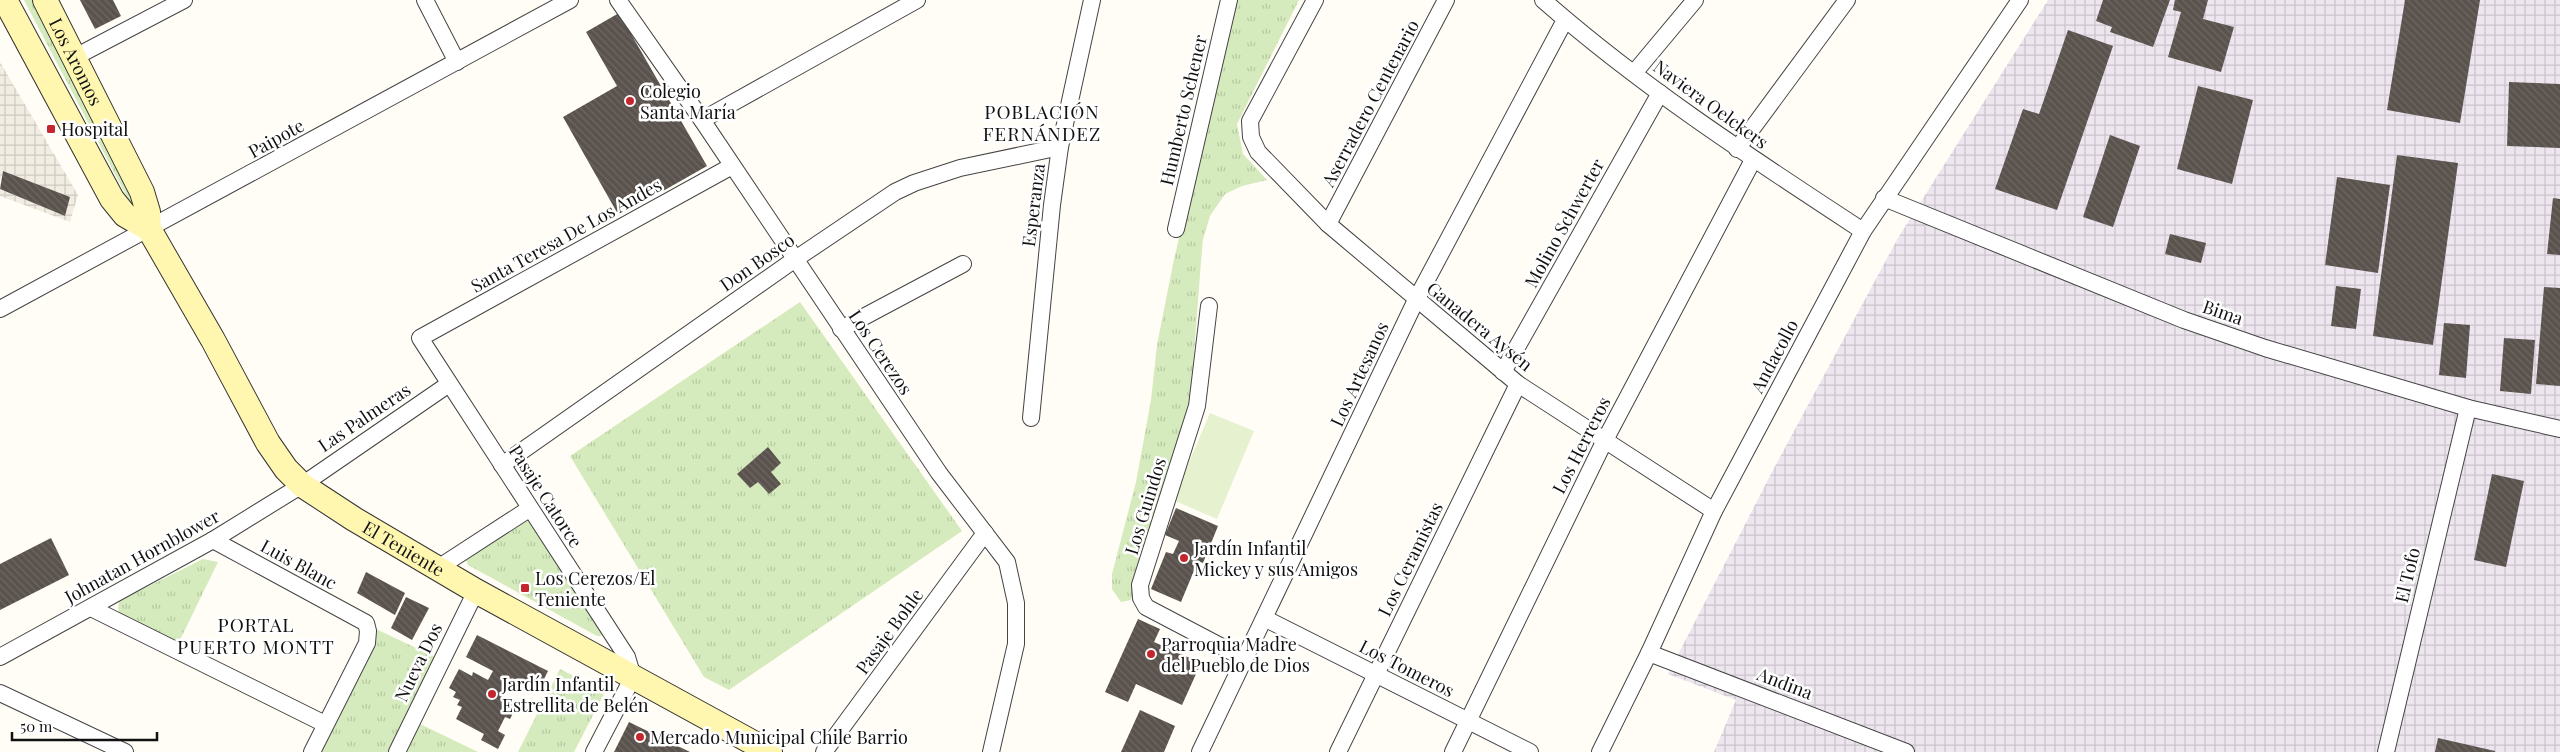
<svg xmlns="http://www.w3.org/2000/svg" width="2560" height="752" font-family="'Playfair Display',serif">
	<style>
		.industrial { fill: url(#industrial-grid) }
		.grass { fill: url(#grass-tufts) }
		.pitch { fill: #e6f2cf }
		.plaza { fill: url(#plaza-grid) }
		.building { fill: url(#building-back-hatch) }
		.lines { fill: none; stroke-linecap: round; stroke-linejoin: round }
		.minor-casing { stroke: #444; stroke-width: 18 }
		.secondary-casing { stroke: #333; stroke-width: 26 }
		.minor { stroke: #fff; stroke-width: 16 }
		.secondary { stroke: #fff6b0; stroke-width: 24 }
		.poi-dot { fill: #c4262e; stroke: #fff; stroke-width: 2 }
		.labels { text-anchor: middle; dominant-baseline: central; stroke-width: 5; stroke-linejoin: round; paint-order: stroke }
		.street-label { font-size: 18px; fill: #111; stroke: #fff }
		.poi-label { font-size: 18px; fill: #111; stroke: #fff; text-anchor: start }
		.neighbourhood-label { font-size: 19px; letter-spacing: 1px; fill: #111; stroke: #fff }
	</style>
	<defs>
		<pattern id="industrial-grid" width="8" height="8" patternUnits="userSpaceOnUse" patternTransform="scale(1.25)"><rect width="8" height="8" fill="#eee6ef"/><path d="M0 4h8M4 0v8" fill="none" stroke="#cbc4cc"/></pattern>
		<pattern id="grass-tufts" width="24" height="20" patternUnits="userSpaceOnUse" patternTransform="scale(1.25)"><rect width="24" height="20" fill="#d5ebbd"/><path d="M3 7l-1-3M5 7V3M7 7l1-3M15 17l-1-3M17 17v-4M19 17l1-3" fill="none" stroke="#b6c8a1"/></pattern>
		<pattern id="plaza-grid" width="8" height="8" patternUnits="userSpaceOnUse" patternTransform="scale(1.25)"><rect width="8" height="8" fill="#f1ede2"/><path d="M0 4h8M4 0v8" fill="none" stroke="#cecac1"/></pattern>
		<pattern id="building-back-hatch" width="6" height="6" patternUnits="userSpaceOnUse" patternTransform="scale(1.25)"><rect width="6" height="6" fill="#5a524d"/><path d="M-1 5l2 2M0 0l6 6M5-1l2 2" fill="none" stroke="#6d6662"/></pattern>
	</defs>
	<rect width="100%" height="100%" fill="#fffdf5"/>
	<polygon class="industrial" points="2048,0 2560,0 2560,752 1714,752 1736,700 1668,674 1773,470 1898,238"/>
	<g class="grass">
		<polygon points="24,0 33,0 144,212 137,216"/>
		<polygon points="1234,0 1299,0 1237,124 1243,154 1267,180 1242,186 1225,194 1210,216 1203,239 1201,262 1190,405 1131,600 1121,602 1112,589 1112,574 1136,482 1151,400 1157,345 1173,264"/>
		<polygon points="800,302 962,531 729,690 704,677 570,456"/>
		<polygon points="527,519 534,521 603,632 601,636 597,636 468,565 466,560 468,556"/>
		<polygon points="203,559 218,562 178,644 120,615 118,608 119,601"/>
		<polygon points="376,629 435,657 388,752 317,752"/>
		<polygon points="560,669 605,692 574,752 518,752"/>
		<polygon points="420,724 478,752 407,752"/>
	</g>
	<polygon class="pitch" points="1210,413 1254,431 1217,519 1173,500"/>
	<polygon class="plaza" points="0,62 78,195 70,222 0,196 0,189 65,216 70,197 3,171 0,181"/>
	<g class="building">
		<polygon points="80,0 113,0 121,16 95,29"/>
		<polygon points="2103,0 2170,0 2153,47 2110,32 2112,27 2096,21"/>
		<polygon points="2175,0 2208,0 2203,19 2234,27 2221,72 2168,57 2181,12 2173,10"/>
		<polygon points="2405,0 2480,0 2460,123 2387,110"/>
		<polygon points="619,13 707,166 619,216 563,117 617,86 586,32"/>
		<polygon points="2068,30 2113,46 2057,210 1995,189 2023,109 2039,114"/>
		<polygon points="2509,82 2560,84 2560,148 2507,146"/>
		<polygon points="2198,86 2253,100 2232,184 2177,169"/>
		<polygon points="2110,135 2140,146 2113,227 2083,217"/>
		<polygon points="2397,155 2458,163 2433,345 2373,336"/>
		<polygon points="3,171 70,197 65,216 0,189"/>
		<polygon points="2337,177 2390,185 2378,273 2325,265"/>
		<polygon points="2553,198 2560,199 2560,255 2547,254"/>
		<polygon points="2170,234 2206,243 2201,263 2165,254"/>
		<polygon points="2336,286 2361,289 2356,329 2331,326"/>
		<polygon points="2544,287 2560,288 2560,386 2536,384"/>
		<polygon points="2444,323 2470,325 2466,378 2439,375"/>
		<polygon points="2504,338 2535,340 2531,394 2500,391"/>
		<polygon points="768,447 781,463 771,472 781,484 769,494 758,482 750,488 737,474"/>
		<polygon points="2492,474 2524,481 2506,567 2474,560"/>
		<polygon points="1176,508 1218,526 1203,563 1198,561 1181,602 1151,589 1166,552 1173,554 1179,541 1165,535"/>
		<polygon points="51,538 69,575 0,610 0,564"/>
		<polygon points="366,572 405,593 395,615 357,593"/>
		<polygon points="406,597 429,608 412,640 391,628"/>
		<polygon points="1138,619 1160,629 1154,642 1201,663 1182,705 1136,684 1128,702 1105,692"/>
		<polygon points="477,635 548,671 537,693 510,679 501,696 517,705 510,719 505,717 498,731 505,735 498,749 481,740 484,734 456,719 462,707 457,705 460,700 453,697 456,692 449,688 459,669 472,676 473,672 488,680 493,671 466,657"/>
		<polygon points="1140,710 1175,726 1164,752 1121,752"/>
		<polygon points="629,722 690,752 614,752"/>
		<polygon points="2438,738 2495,751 2495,752 2435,752"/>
	</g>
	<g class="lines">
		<defs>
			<g id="minor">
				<polyline points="425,0 457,62"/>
				<polyline points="618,0 702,120 939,473 1007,562 1016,603 1016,644 991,752"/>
				<polyline points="1315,0 1250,121 1251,137 1258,152 1328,224 1518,384 1714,511"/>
				<path d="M1543,0C1642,87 1753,159 1863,231"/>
				<polyline points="75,57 184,0"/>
				<polyline points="1634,73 1695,0"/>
				<polyline points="702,120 917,0"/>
				<polyline points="1737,149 1847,0"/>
				<polyline points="1884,198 2184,320 2265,348 2468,408 2560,429"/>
				<polyline points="1328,224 1446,0"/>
				<polyline points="1176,229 1229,0"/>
				<polyline points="1209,306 1197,406 1140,585 1141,598 1146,607 1245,659"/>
				<polyline points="0,309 570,0"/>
				<polyline points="841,329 963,264"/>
				<polyline points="1503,372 1660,93"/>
				<polyline points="1031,418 1052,205 1060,147 1092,0"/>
				<polyline points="502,465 794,260 895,192 914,183 960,168 1060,147"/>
				<polyline points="213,540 366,623 368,631 367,643 312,752"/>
				<polyline points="438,568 529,509"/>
				<polyline points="91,608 325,724"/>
				<polyline points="1266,619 1530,752"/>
				<polyline points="1649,653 1906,752"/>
				<polyline points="0,657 213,540 302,485 449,384"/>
				<polyline points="0,693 125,752"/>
				<polyline points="397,752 476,591"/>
				<polyline points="594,752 633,677 627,657 420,338 732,166"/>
				<polyline points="824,752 985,533"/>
				<polyline points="1200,752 1416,300 1565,20"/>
				<polyline points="1338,752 1518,384"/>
				<polyline points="1453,752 1604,442 1753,160"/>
				<polyline points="1600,752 1649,653 1714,511 1863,231 2020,0"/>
				<polyline points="2386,752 2468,408"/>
			</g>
			<g id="secondary">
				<polyline points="5,0 112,199 125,215 149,229"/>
				<path id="s1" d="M45,0L142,192L148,212L149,229L213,340L268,443L286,469L302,485L354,519L476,591L770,752"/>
			</g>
		</defs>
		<use href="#minor" class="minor-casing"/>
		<use href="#secondary" class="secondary-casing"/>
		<use href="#minor" class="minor"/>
		<use href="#secondary" class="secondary"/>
	</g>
	<g class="poi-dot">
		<circle cx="630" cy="101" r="5"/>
		<rect x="46" y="124" width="10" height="10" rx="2.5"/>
		<circle cx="1184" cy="558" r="5"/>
		<rect x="520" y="583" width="10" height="10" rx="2.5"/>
		<circle cx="1151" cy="654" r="5"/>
		<circle cx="492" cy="694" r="5"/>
		<circle cx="640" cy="737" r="5"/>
	</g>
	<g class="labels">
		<g class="street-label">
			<text stroke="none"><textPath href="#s1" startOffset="69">Los Aromos</textPath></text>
			<text transform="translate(1370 103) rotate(-62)">Aserradero Centenario</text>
			<text transform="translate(1711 104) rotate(36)">Naviera Oelckers</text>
			<text transform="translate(1183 110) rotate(-77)">Humberto Schener</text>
			<text transform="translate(276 138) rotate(-29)">Paipote</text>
			<text transform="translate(1033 205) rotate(-83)">Esperanza</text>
			<text transform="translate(1564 223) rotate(-61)">Molino Schwerter</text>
			<text transform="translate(566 235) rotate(-29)">Santa Teresa De Los Andes</text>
			<text transform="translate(757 262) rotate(-35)">Don Bosco</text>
			<text transform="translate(2223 312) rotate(19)">Bima</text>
			<text transform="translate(1480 326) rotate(39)">Ganadera Aysén</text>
			<text transform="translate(881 352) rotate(56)">Los Cerezos</text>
			<text transform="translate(1774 356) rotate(-62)">Andacollo</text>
			<text transform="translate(1359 374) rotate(-65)">Los Artesanos</text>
			<text transform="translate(364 417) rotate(-34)">Las Palmeras</text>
			<text transform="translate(1581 445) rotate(-63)">Los Herreros</text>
			<text transform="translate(546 496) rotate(57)">Pasaje Catorce</text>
			<text transform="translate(1145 506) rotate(-73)">Los Guindos</text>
			<text stroke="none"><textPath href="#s1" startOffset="672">El Teniente</textPath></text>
			<text transform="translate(142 556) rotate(-29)">Johnatan Hornblower</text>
			<text transform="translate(1410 559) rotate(-64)">Los Ceramistas</text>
			<text transform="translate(299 564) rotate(29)">Luis Blanc</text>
			<text transform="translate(2407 575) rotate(-77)">El Tofo</text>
			<text transform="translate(889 631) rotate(-54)">Pasaje Bohle</text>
			<text transform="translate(418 662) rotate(-64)">Nueva Dos</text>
			<text transform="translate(1407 668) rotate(27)">Los Tomeros</text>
			<text transform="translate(1785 683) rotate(21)">Andina</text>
		</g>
		<g class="poi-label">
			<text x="640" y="91">Colegio<tspan x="640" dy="21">Santa María</tspan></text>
			<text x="61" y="129">Hospital</text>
			<text x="1194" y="548">Jardín Infantil<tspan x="1194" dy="21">Mickey y sus Amigos</tspan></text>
			<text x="535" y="578">Los Cerezos/El<tspan x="535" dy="21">Teniente</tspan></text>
			<text x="1161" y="644">Parroquia Madre<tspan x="1161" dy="21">del Pueblo de Dios</tspan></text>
			<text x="502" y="684">Jardín Infantil<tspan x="502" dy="21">Estrellita de Belén</tspan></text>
			<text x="650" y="737">Mercado Municipal Chile Barrio</text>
		</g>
		<g class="neighbourhood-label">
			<text x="1042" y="111">POBLACIÓN<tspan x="1042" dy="22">FERNÁNDEZ</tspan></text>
			<text x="256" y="624">PORTAL<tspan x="256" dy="22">PUERTO MONTT</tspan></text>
		</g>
	</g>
	<path d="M12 732v8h145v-8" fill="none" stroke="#111111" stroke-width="2.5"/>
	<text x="20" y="732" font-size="15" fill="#111111" stroke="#ffffff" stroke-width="4" paint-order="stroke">50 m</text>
</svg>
